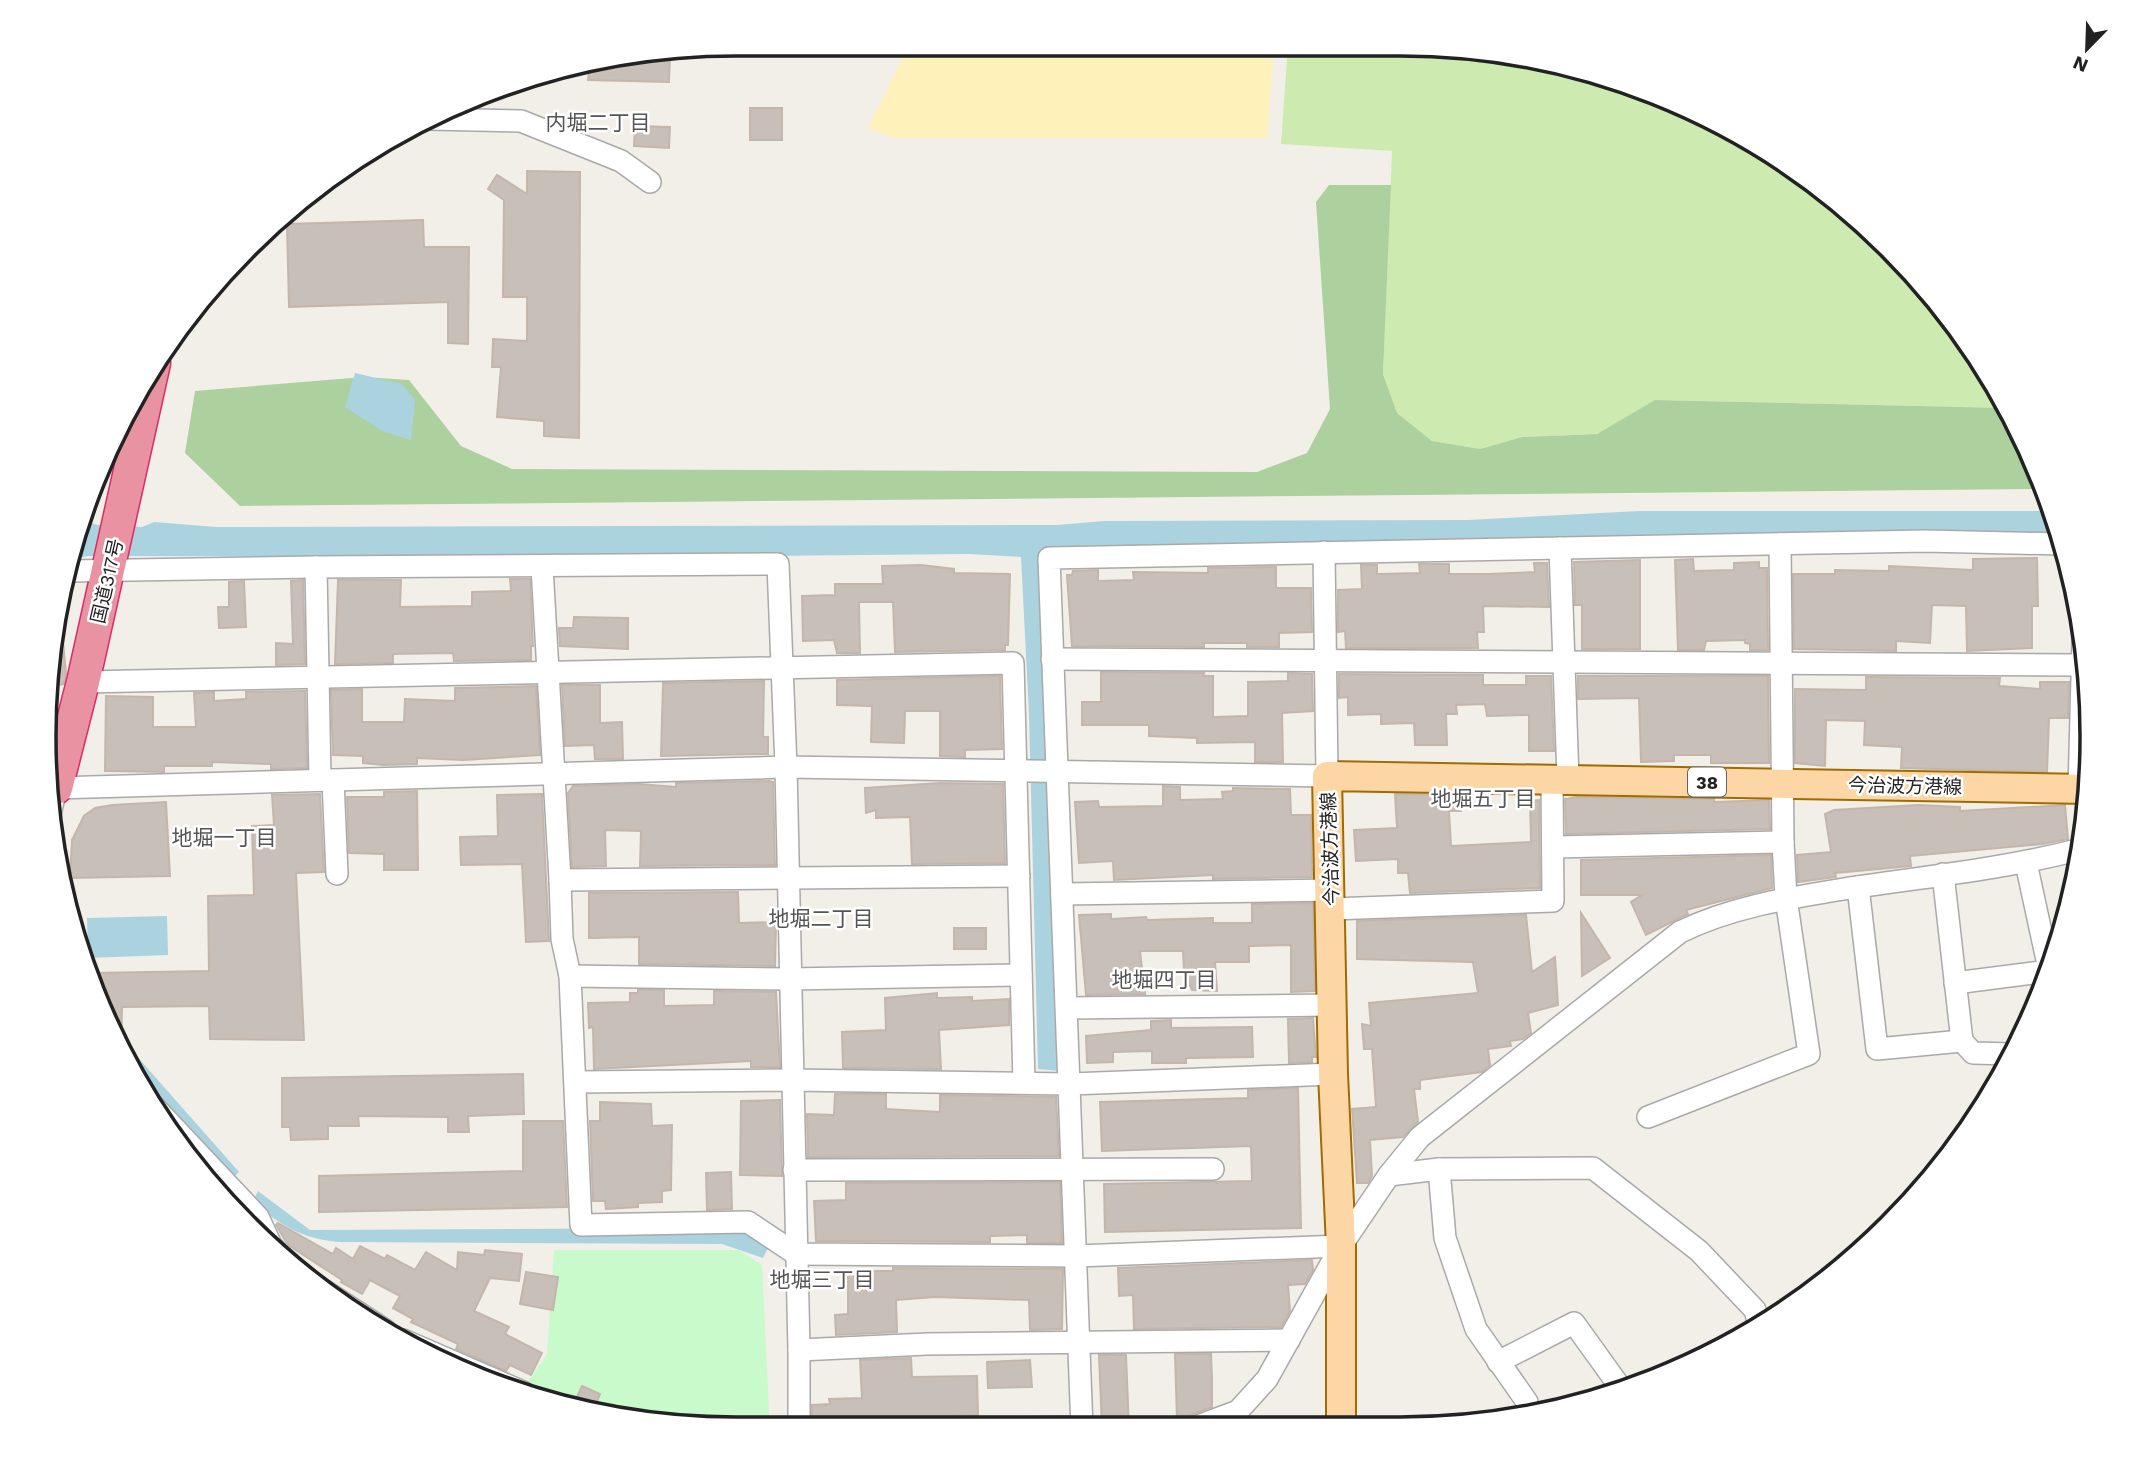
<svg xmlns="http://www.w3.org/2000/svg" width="2136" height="1473" font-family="'Work Sans','Noto Sans JP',sans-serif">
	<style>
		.grass { fill: #cdebb0 }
		.forest { fill: #add19e }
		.sand { fill: #fff1ba }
		.park { fill: #c8facc }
		.water { fill: #aad3df }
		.building { fill: #c7bfb8; stroke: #c4b6ab; stroke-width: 2 }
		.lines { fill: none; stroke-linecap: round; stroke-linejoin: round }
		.minor-casing { stroke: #a9a9a9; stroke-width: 24 }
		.major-casing { stroke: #a06b00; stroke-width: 32 }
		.highway-casing { stroke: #dc2a67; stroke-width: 35 }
		.minor { stroke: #fff; stroke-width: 21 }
		.major { stroke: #fcd6a4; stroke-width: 28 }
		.highway { stroke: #e892a2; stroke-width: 32 }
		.labels { text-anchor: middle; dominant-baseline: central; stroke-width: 5; stroke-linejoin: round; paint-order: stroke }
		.shield { fill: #fff; stroke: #646464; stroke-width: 2 }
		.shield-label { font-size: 18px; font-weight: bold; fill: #222 }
		.street-label { font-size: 19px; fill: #222; stroke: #fff }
		.neighbourhood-label { font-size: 21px; fill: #555; stroke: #fff }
		.rim { fill: none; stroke: #222; stroke-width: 3.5 }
	</style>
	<rect width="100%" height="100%" fill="#f2efe9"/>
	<polygon class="grass" points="1288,44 1400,44 1534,57 1623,81 1746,136 1890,247 1976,352 2005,408 1656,400 1597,434 1522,437 1480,449 1432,441 1397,413 1383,374 1392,151 1281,144"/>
	<polygon class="forest" points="1329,185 1391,185 1383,374 1397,413 1432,441 1480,449 1522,437 1597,434 1655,400 2005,408 2040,472 2045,489 240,506 185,453 195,391 364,377 409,380 461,446 512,469 1257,472 1307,453 1330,409 1316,202"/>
	<polygon class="sand" points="828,44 1274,44 1267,138 895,138 868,128 903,57"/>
	<path class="park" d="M554,1250H738L762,1265L770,1429C690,1429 597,1424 525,1386L547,1354Z"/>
	<g class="water">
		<polygon points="355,373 402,384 415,400 411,440 382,431 345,407"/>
		<polygon points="1639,511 2052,511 2058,533 1043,556 1059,1071 1038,1069 1029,714 1021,557 968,554 671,557 88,556 73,559 84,520 97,525 142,527 154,522 216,527 1057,525 1104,521 1468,520"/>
		<polygon points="167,916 168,955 88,958 87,918"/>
		<polygon points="134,1053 239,1172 232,1179 130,1064"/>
		<path d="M258,1191L310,1230L712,1228L748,1229L769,1246L763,1258L722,1244L338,1242C297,1237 285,1226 252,1203Z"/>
	</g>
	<g class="building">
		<polygon points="650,55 670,57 669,82 588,80 590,63"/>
		<rect x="750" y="108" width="32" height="32"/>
		<polygon points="635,126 670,127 669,148 634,146"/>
		<polygon points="527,171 580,172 579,438 544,436 544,421 497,417 501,367 492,367 493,339 527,341 527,297 503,297 504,200 488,189 497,175 527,194"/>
		<polygon points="423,220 424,247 469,247 468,344 448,343 448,302 289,307 287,224"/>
		<polygon points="2037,558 2038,606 2032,606 2032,648 1967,651 1966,606 1932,605 1930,643 1896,641 1896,651 1794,649 1793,574 1835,574 1835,570 1889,571 1889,566 1973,570 1973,559"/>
		<polygon points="1693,559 1694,571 1734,570 1734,563 1759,562 1759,568 1767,568 1768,650 1750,650 1750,644 1745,643 1745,640 1706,641 1704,650 1678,650 1675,560"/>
		<polygon points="1640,560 1640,649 1582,649 1582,605 1575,605 1574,562"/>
		<polygon points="1534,563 1547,563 1549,607 1483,606 1484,632 1477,632 1478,648 1346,648 1345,631 1338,632 1338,590 1362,589 1361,565 1377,565 1377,574 1420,573 1419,564 1449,564 1449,574 1488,574 1535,572"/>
		<polygon points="921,565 954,569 954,573 1010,574 1008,645 1005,645 1005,650 895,652 893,602 859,602 860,653 837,653 834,640 803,641 802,596 835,595 835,584 883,584 882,566"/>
		<polygon points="1276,567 1276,588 1311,588 1312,632 1279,633 1279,647 1247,647 1247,643 1204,643 1204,647 1072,646 1067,575 1072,575 1073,571 1098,570 1098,581 1134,580 1133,572 1208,573 1208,568"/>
		<polygon points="510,579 530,579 533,646 531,646 531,660 454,661 453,653 393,654 393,663 335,664 338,580 401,580 400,607 472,606 472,592 511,591"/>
		<polygon points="303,580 305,664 276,665 276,643 293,644 291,581"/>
		<polygon points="244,581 246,627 219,628 218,607 229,607 229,582"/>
		<polygon points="574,617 628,618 628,649 560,646 559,628 573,628"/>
		<polygon points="57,620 61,620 66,674 64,684 48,687 50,646"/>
		<polygon points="1101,672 1204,673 1203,676 1213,676 1213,717 1248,716 1248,682 1288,681 1288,673 1312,674 1313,711 1282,713 1283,762 1255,762 1255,742 1197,743 1197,738 1149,736 1149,725 1082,725 1082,702 1101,702"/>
		<polygon points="1339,674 1483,675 1483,685 1526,685 1526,676 1551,676 1554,751 1529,751 1529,715 1487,716 1485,704 1456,705 1457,714 1446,714 1447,745 1415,745 1414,723 1381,724 1381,714 1348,715 1348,697 1339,698"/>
		<polygon points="1000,676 1002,749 965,750 965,757 940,756 940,711 905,711 904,743 871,742 872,706 837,705 837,680"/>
		<polygon points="1578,676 1768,676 1769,763 1711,763 1711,755 1674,755 1674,761 1641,762 1639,698 1578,699"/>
		<polygon points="1866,677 2000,678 1999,686 2040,689 2040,682 2069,682 2068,718 2049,718 2047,772 1901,768 1902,747 1864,745 1865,721 1826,720 1825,766 1795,763 1795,689 1866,690"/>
		<polygon points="764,681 763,737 768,737 768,754 661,756 663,683"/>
		<polygon points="562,685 600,685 600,723 622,722 623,759 595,759 594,745 565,746"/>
		<polygon points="536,686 540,755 464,760 417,758 417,764 384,765 363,763 363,756 333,755 331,690 362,689 362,722 404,722 405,699 455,701 455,688"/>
		<polygon points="305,691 307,768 271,769 271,764 212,762 212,766 164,766 164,772 105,771 106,696 153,697 153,727 196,727 194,693 214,692 214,701 246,699 246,692"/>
		<polygon points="769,781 773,782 775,865 640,866 641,831 605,830 606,866 572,867 568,793 573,786 639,784 676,787 676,783"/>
		<polygon points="940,783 1003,784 1005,863 912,864 910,817 876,818 876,810 866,813 865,788"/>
		<polygon points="1163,786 1180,787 1180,800 1223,799 1222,792 1233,791 1233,788 1290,789 1291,815 1311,815 1312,877 1213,879 1213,875 1114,880 1113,861 1079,863 1075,802 1098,801 1099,807 1163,806"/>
		<polygon points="417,791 418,870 384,870 384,854 349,853 347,797 384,797 384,792"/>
		<polygon points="320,794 324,872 296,873 304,1040 210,1039 209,1006 122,1007 121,1053 92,973 209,971 208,896 254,895 252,826 274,825 272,795"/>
		<polygon points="542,794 549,941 526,942 522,864 461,865 460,837 498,836 497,795"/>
		<polygon points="1395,794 1460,795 1461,811 1449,811 1451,846 1531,842 1530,801 1539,800 1540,888 1410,893 1408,873 1398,873 1398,859 1356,861 1354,830 1397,828"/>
		<polygon points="1577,797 1714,799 1714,802 1769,800 1770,829 1566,834 1565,799"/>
		<polygon points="166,802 170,876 70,878 72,840 84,816 95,808 112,805"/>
		<polygon points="1918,805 1960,807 1960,811 2065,805 2068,839 2043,844 1910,856 1911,866 1835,873 1836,877 1798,882 1797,855 1831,852 1825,814 1834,810"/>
		<polygon points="1771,855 1772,888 1686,910 1688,914 1646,935 1631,902 1642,895 1581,895 1581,860"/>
		<polygon points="738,892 739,923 776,922 775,966 639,964 639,937 589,938 589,893"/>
		<polygon points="1313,903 1315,991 1291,992 1291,945 1249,946 1249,962 1215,962 1217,991 1192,990 1184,971 1183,951 1140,951 1145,994 1086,995 1079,915 1111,914 1111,919 1146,917 1147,920 1213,918 1213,923 1252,923 1252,904"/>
		<polygon points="1581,913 1610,958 1582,976"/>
		<polygon points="1526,915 1532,972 1555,957 1558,1005 1528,1013 1531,1033 1523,1039 1510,1041 1511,1046 1488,1049 1490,1065 1482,1072 1420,1080 1420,1089 1414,1089 1418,1122 1403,1137 1370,1140 1372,1176 1368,1183 1357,1183 1352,1109 1376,1107 1372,1049 1364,1049 1362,1024 1371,1026 1369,1003 1478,993 1473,962 1357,959 1357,921"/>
		<rect x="954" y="928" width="32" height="21"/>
		<polygon points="638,990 664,990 664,1006 714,1005 714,991 776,992 780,1067 751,1067 751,1061 594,1069 593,1027 589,1028 588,1003 630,1002 630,993 638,993"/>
		<polygon points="937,993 937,998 972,997 972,1001 1009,999 1009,1025 939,1030 941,1069 843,1068 842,1032 886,1030 885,998"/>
		<polygon points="1313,1018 1316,1057 1312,1057 1312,1062 1289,1063 1288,1019"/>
		<polygon points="1171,1020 1171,1028 1252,1027 1253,1057 1186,1058 1186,1063 1152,1063 1152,1051 1113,1052 1113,1062 1087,1063 1086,1036 1151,1030 1151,1021"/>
		<polygon points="523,1074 524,1114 468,1116 469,1132 448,1132 448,1117 358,1116 359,1126 328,1126 328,1139 291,1140 290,1127 282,1127 282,1078"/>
		<polygon points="1298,1088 1301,1228 1105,1232 1104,1184 1252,1181 1251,1146 1102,1151 1100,1102 1248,1098 1248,1090"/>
		<polygon points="835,1094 886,1094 886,1109 940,1112 940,1095 1056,1097 1059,1156 808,1157 807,1114 834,1115"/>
		<polygon points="780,1100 782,1176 740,1175 741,1101"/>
		<polygon points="600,1102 651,1104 652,1126 672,1125 671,1190 662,1191 662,1202 638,1203 638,1207 606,1209 605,1201 593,1201 590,1121 600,1121"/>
		<polygon points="523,1121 563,1121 567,1207 319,1212 319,1176 523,1171"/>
		<polygon points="731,1172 732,1209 707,1210 706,1173"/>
		<polygon points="1060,1182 1062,1243 1027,1243 1027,1235 990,1236 990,1242 816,1241 814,1201 846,1200 846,1183"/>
		<polygon points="278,1223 333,1254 336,1248 353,1259 360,1246 385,1259 387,1255 415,1270 426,1252 457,1270 458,1252 484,1255 485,1250 522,1254 519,1281 490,1278 474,1311 509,1327 505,1334 542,1353 531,1375 510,1365 506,1371 456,1349 458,1344 411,1322 413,1319 393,1308 400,1296 370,1280 362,1294 341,1282 342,1280 288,1245 276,1225"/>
		<polygon points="1312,1260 1313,1270 1305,1284 1288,1285 1290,1311 1281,1327 1134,1329 1133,1295 1119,1296 1118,1268"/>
		<polygon points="893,1268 1063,1269 1062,1329 1030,1330 1029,1300 935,1297 896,1300 897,1332 836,1335 835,1315 848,1314 848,1271 893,1271"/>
		<polygon points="526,1272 558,1277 553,1310 520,1304"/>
		<polygon points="1175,1354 1211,1354 1212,1379 1212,1407 1177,1420"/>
		<polygon points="1099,1355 1126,1355 1129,1429 1102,1429"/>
		<polygon points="911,1358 912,1377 977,1376 978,1415 952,1416 940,1424 812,1428 812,1405 830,1404 829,1399 862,1398 860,1360"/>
		<polygon points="1030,1360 1032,1387 988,1388 987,1362"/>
		<polygon points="582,1386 600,1394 592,1413 573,1406"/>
	</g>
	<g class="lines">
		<defs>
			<g id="minor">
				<polyline points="429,119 521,121 621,161 650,182"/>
				<polyline points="1560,548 1568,779"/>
				<polyline points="542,567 560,880 1019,876"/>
				<polyline points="70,571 316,567"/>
				<polyline points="1052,659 2085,665"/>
				<polyline points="83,682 1013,663 1024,1082"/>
				<polyline points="320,780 316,567 778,564 786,767 799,1350 927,1344 1289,1340"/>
				<polyline points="333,780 337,874"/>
				<polyline points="2079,789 2083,642"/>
				<polyline points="50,815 56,788 786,767 1327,776 1324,552"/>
				<polyline points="1555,847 1783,842"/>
				<polyline points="2026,863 2049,969"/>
				<polyline points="1943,874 1962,1041"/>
				<polyline points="560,880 562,939 570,976"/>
				<polyline points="1858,887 1877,1049 1962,1041 1973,1053 2012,1054"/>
				<polyline points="1062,894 1332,890"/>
				<polyline points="1332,909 1553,901 1552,780"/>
				<polyline points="1021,975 789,979 570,976 581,1225 748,1222 796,1254 1077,1256 1341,1246"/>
				<polyline points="1955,983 2049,971"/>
				<polyline points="1067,1008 1333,1005"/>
				<polyline points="577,1082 791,1080 1071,1084 1333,1074"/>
				<polyline points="147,1099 258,1217 271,1245 277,1252"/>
				<polyline points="1648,1117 1809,1054 1786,898 1783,842 1780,544"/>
				<polyline points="1439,1169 1445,1238 1476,1329 1527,1402"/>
				<polyline points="794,1170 1213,1169"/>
				<polyline points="1389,1175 1439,1169 1593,1168 1699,1251 1755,1310 1759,1325"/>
				<polyline points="325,1291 385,1330"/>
				<polyline points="403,1340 523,1392"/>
				<polyline points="799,1350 799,1429"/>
				<polyline points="1498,1362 1574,1323 1620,1387"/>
				<polyline points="953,1429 1082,1427"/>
				<polyline points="1082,1429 1049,558 1925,541 2061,544"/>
				<path d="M1190,1429L1238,1411L1267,1379L1341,1246L1389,1175L1420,1137L1680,932C1731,907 1788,898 1844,889C1924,877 2004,869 2081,849"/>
			</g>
			<polyline id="major" points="1341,1429 1341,1246 1333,1074 1327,776 2087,789"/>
			<polyline id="highway" points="46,787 56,788 83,682 154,363"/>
		</defs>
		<use href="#minor" class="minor-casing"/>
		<use href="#major" class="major-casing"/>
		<use href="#highway" class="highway-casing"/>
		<use href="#minor" class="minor"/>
		<use href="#major" class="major"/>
		<use href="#highway" class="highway"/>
	</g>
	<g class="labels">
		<rect class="shield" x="1688" y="767.5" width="38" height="29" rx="5"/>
		<g class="shield-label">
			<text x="1707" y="782">38</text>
		</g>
		<g class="street-label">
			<text transform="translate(107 581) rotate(-77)">国道317号</text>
			<text transform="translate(1905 786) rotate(1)">今治波方港線</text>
			<text transform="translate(1330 849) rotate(-92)">今治波方港線</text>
		</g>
		<g class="neighbourhood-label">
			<text x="598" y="122">内堀二丁目</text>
			<text x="1483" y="798">地堀五丁目</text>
			<text x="224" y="837">地堀一丁目</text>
			<text x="821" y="918">地堀二丁目</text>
			<text x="1164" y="979">地堀四丁目</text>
			<text x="822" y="1279">地堀三丁目</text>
		</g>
	</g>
	<path d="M0 0H2136V1473H0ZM736 56H1400A680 680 0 0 1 2080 736V737A680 680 0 0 1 1400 1417H736A680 680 0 0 1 56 737V736A680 680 0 0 1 736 56Z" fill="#fff" fill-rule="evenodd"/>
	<path class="rim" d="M736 56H1400A680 680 0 0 1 2080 736V737A680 680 0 0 1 1400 1417H736A680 680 0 0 1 56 737V736A680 680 0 0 1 736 56Z"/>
	<g transform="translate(2087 49) rotate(203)" stroke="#ffffff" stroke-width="5" paint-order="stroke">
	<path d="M0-5L12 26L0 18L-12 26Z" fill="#222222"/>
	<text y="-10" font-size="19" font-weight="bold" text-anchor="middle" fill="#222222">N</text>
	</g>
</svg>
